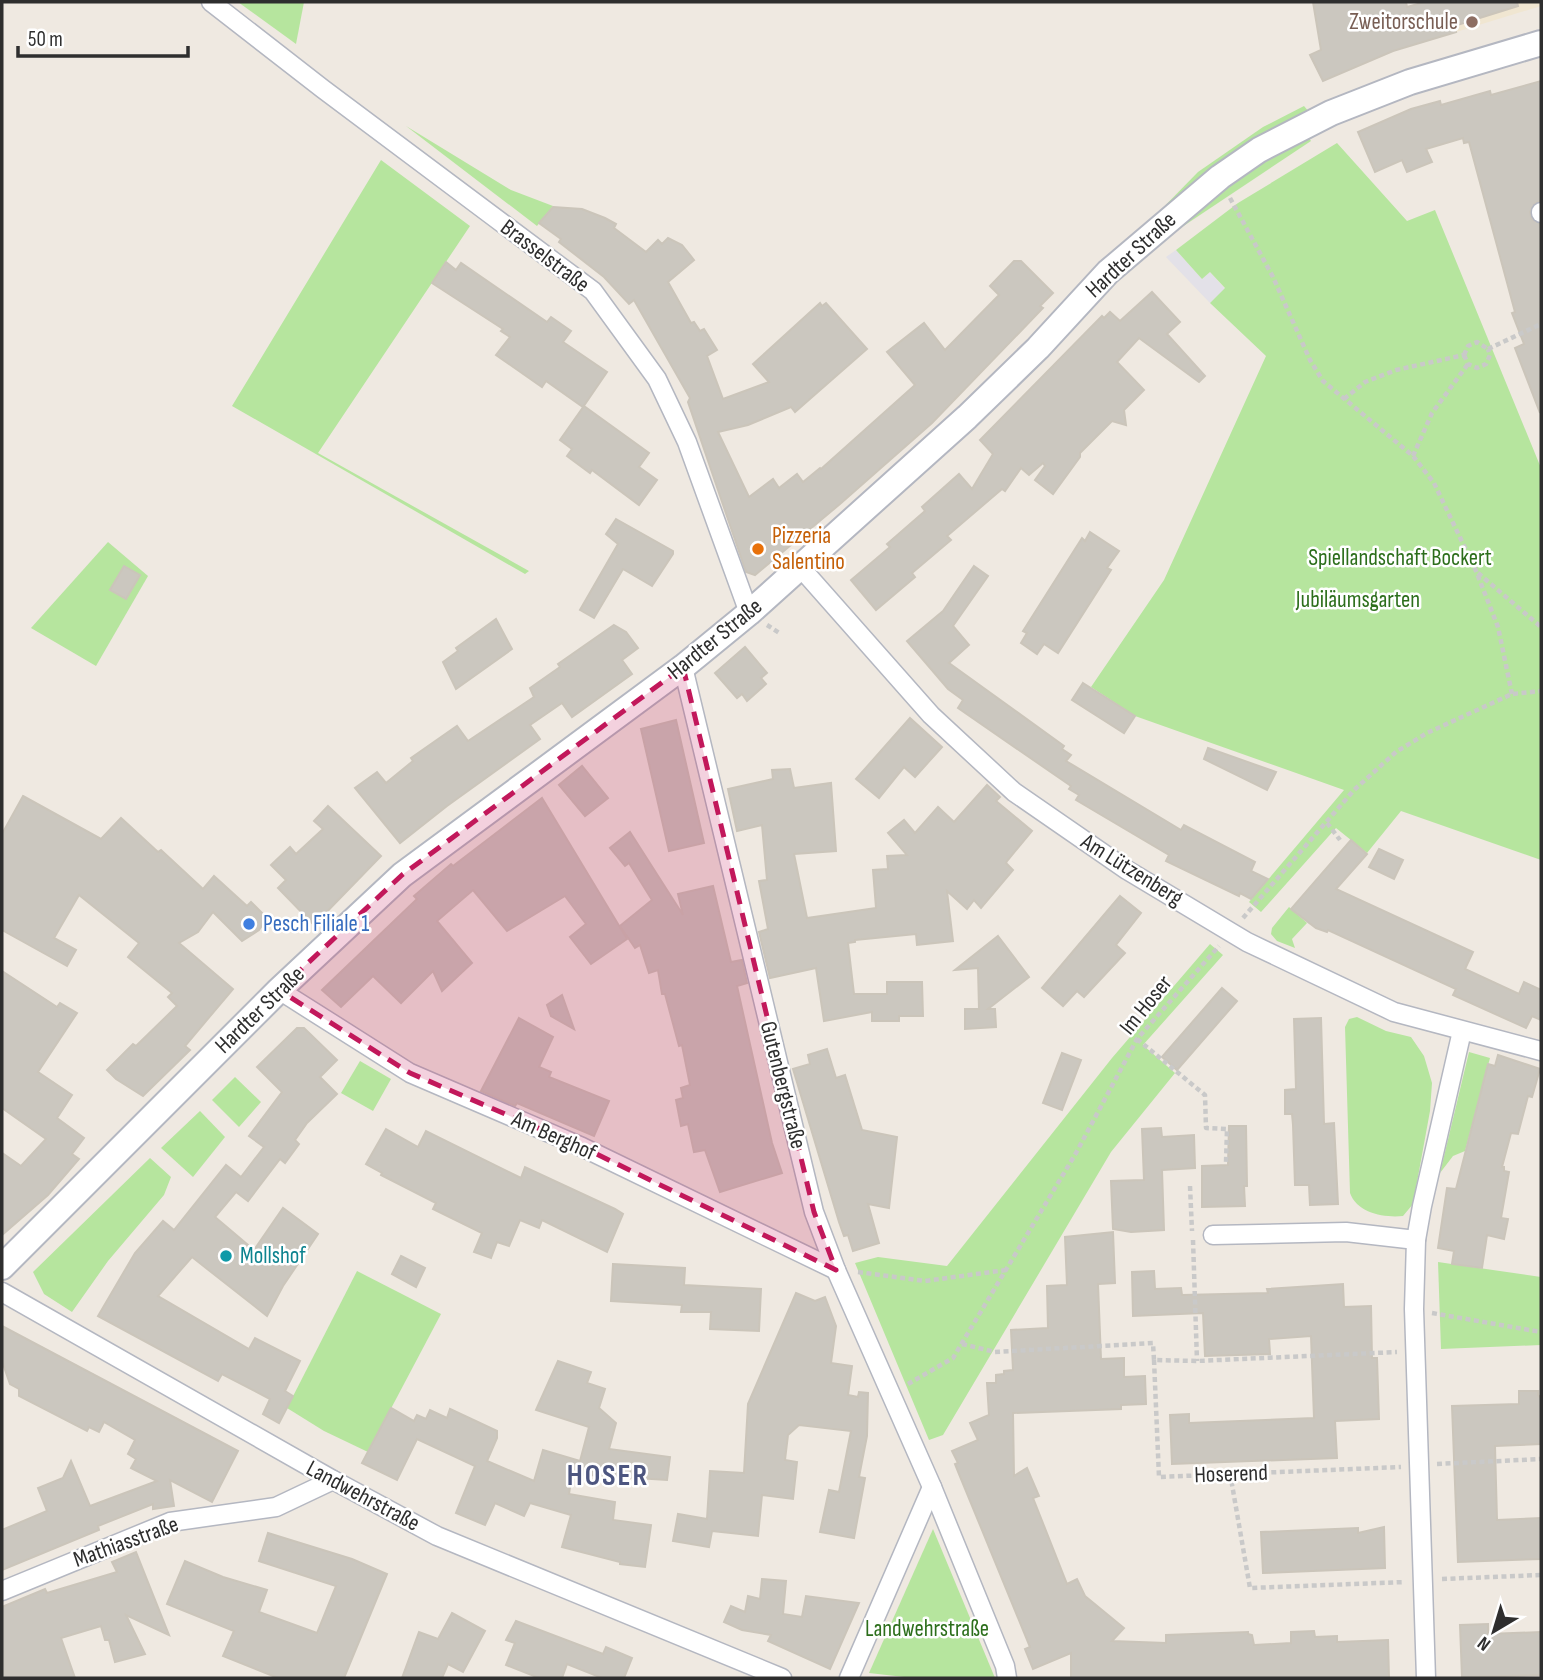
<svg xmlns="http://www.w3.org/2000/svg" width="1543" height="1680" font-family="'Sofia Sans Condensed',sans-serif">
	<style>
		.industrial { fill: #e3e1e8 }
		.education { fill: #f0e6d1 }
		.green { fill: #b6e59e }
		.building { fill: #cbc7bf; stroke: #cbc5ba; stroke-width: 2 }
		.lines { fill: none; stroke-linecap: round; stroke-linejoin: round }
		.minor-casing { stroke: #b4b7c1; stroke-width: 21 }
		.secondary-casing { stroke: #b4b7c1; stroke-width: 28 }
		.path { stroke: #c9c9c9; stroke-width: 4.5; stroke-dasharray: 5 3.5; stroke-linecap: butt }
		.minor { stroke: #fff; stroke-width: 18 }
		.secondary { stroke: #fff; stroke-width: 24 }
		.marked { fill: #c2185b; fill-opacity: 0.2; stroke: #c2185b; stroke-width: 5; stroke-dasharray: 14 9; stroke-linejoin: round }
		.education-dot { fill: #8d6e63; stroke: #fff; stroke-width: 2.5 }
		.food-dot { fill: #e8710a; stroke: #fff; stroke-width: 2.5 }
		.shop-dot { fill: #3f7fe0; stroke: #fff; stroke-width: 2.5 }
		.culture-dot { fill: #0f9aa8; stroke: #fff; stroke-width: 2.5 }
		.labels { text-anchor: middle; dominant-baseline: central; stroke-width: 5; stroke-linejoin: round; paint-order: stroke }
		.education-label { font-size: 23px; fill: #785e54; stroke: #fff; text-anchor: end }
		.street-label { font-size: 23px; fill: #2e2e2e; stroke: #fff }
		.food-label { font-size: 23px; fill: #c56008; stroke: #fff; text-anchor: start }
		.park-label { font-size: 23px; fill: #2c6e1b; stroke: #fff }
		.shop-label { font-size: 23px; fill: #366cbe; stroke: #fff; text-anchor: start }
		.culture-label { font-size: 23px; fill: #0d838f; stroke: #fff; text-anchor: start }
		.district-label { font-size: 30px; font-weight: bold; letter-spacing: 2px; fill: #4d5680; stroke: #fff }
	</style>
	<rect width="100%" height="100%" fill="#efe9e1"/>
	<polygon class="industrial" points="1176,250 1202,279 1210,272 1225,289 1210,303 1166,257"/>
	<polygon class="education" points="1427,2 1541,2 1541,6 1456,32 1448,7 1429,12"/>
	<g class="green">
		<polygon points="238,2 304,2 296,44"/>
		<polygon points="1304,106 1309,112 1148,223 1198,172 1263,127"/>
		<polygon points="406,126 511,190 553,206 537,226"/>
		<polygon points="1307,135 1311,141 1167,237 1239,178"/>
		<polygon points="1337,143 1407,221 1435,210 1541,468 1541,860 1401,811 1367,853 1336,828 1261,912 1249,902 1344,790 1135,716 1091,687 1164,580 1266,356 1210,303 1225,288 1210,272 1202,279 1176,250 1238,203"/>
		<polygon points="381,160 470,226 318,453 529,571 525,574 232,406"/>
		<polygon points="108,542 148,576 96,666 31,628"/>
		<polygon points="1289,907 1307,923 1292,939 1295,948 1277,941 1271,934 1272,928"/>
		<polygon points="1210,944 1223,955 1143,1045 1175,1073 1111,1152 943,1435 929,1440 855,1263 878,1257 947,1266 1112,1058"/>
		<path d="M1357,1017L1386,1031L1411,1037L1424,1056L1432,1083L1430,1111L1413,1204L1403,1216C1384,1218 1357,1213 1350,1193L1345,1027L1349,1019Z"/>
		<polygon points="1469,1052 1490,1058 1465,1151 1453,1156 1440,1173"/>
		<polygon points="360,1061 391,1079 373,1111 341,1093"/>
		<polygon points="235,1077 261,1102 239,1127 212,1100"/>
		<polygon points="200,1111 225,1137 193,1177 161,1148"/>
		<polygon points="150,1158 171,1177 164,1195 108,1261 72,1312 44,1294 33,1272"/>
		<polygon points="1438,1262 1541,1277 1541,1345 1441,1349"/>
		<polygon points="357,1271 441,1314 368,1452 324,1431 287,1408"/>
		<polygon points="933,1529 995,1678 913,1678 869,1673"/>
	</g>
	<g class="building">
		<polygon points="1313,2 1406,2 1407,7 1425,2 1517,2 1518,6 1454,26 1456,32 1393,51 1323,81 1310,55 1321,50"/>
		<polygon points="1541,81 1541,201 1535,203 1530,212 1532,219 1541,224 1540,413 1515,348 1524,344 1512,313 1515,312 1469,142 1464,143 1463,138 1426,149 1432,162 1407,172 1402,160 1375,172 1358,132 1411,109 1440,101 1441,105 1490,91 1491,95"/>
		<polygon points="553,207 582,209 605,218 616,224 614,228 646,252 658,240 662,244 668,238 682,245 694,260 668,282 691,323 694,322 700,331 704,329 717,350 707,356 723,399 769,382 753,364 820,303 822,306 826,303 867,349 795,412 791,407 748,425 718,432 749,497 773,479 779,488 797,474 803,482 820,468 821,469 915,385 887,352 924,323 945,350 999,295 990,286 1014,261 1021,261 1053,293 1040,306 1043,308 932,423 840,504 755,575 746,572 688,402 690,398 634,300 629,304 604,277 559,242 561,239 539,223"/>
		<polygon points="446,262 456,270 461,263 547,322 551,317 571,331 563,342 607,372 583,407 546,381 542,387 496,355 510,337 501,331 503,329 432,283"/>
		<polygon points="1152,292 1180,322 1167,334 1205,376 1199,382 1139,338 1117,362 1144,390 1124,410 1126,425 1112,421 1080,453 1080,457 1053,494 1035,480 1045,466 1043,463 1029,475 1021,468 1005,491 1002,489 947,536 951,540 912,573 915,577 876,610 851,580 890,547 887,544 925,511 922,507 959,474 972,489 993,454 980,440 1102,316 1104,318 1110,312 1120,321"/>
		<polygon points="584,406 649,453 639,467 657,480 639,505 592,470 590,473 567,456 572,449 560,440"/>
		<polygon points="616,519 673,551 673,554 652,586 623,569 594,618 580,610 618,544 606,534"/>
		<polygon points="1090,532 1119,551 1107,568 1111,570 1058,653 1044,644 1037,654 1021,643 1027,633 1023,631 1082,538 1085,541"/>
		<polygon points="124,566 140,575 126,599 110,590"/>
		<polygon points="974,566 988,576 953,626 969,645 949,663 1064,746 1062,749 1071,755 1066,761 1181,830 1184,825 1255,862 1251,871 1268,879 1251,899 1240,893 1239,896 1166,861 1169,855 1076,800 1079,795 1069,789 1071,786 958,708 963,700 948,689 907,641 943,611"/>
		<polygon points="496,619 512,649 456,689 443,662 458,651 456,648"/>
		<polygon points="614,625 626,632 638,648 622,660 632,674 572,717 562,703 530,725 540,739 447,806 400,843 355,788 377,772 386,783 413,761 411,758 457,726 468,741 534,697 530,688 560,667 558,664"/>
		<polygon points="745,647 767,673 761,678 766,684 747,701 742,694 737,698 715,673"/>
		<polygon points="1083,683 1135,716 1124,733 1072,700"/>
		<polygon points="910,718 942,747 915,777 904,767 879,798 856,779"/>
		<polygon points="676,720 704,843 669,851 641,729"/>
		<polygon points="1208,748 1276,772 1267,790 1204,759"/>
		<polygon points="582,766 608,798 585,816 559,785"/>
		<polygon points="790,769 794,788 831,783 836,851 794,854 807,918 876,908 873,870 888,869 887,856 907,855 888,833 904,820 915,833 938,807 954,822 987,785 1000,797 996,801 1032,831 1007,861 1006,863 1013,870 981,908 974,900 967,909 947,891 953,941 917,945 916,934 855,940 855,942 848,943 854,994 887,994 887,982 922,982 923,1016 899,1016 899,1021 872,1021 872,1012 824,1021 816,968 770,978 759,932 768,929 759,881 767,880 762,825 737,831 728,789 773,779 772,770"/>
		<polygon points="23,796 101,839 121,818 158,852 161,850 203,889 214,876 247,906 251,902 267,918 259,930 242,941 213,912 198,932 179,943 233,989 185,1046 190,1050 143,1096 116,1079 107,1070 133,1044 136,1046 177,1006 168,997 172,993 128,957 139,943 79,895 54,938 76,950 67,966 2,930 2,834"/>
		<polygon points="542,798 627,939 591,964 570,937 586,924 565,896 507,931 473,890 437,921 472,963 442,991 433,971 401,1003 373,976 341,1007 322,990 417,899 414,896 451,864 453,866"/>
		<polygon points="328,806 381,856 314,925 278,888 286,880 271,865 290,847 296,854 323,829 314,821"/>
		<polygon points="630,832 683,915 678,894 713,886 731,962 742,960 747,983 737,986 772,1143 782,1173 720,1192 705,1150 694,1152 688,1124 681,1126 676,1100 683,1098 681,1088 690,1085 682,1045 679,1046 665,994 662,994 658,970 649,973 640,945 635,948 620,926 652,900 629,863 625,866 610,848"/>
		<polygon points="1351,840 1367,854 1336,889 1473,952 1465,969 1519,994 1524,982 1541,990 1541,1020 1532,1016 1526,1028 1453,995 1456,989 1328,930 1327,932 1316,928 1291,909"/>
		<polygon points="1379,849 1403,860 1394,879 1369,867"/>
		<polygon points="1120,896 1141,913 1116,945 1125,953 1084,997 1077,991 1063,1006 1042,988"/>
		<polygon points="998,936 1029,977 988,1009 995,1009 996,1027 965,1029 965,1009 979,1009 978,968 955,970"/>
		<polygon points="2,971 57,1007 60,1003 77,1013 38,1072 72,1095 57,1118 84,1138 72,1154 79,1159 48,1195 2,1235 2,1153 21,1166 46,1139 2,1108"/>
		<polygon points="1222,988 1237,1001 1177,1070 1162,1057"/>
		<polygon points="562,995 574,1029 551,1016 547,1005"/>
		<polygon points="519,1018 553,1037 539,1067 551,1072 549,1077 609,1101 594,1136 517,1103 515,1106 481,1091"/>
		<polygon points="1321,1018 1324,1124 1334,1123 1338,1204 1310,1205 1309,1185 1295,1185 1293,1125 1292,1114 1285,1114 1285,1090 1296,1089 1294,1019"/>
		<polygon points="297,1028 304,1028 337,1060 320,1077 337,1094 307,1123 295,1140 299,1144 285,1163 280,1159 248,1201 236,1192 215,1217 254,1250 283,1208 318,1234 283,1286 267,1316 192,1257 158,1296 249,1349 255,1338 300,1361 285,1391 293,1396 279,1423 263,1414 270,1399 222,1374 218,1381 98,1316 135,1253 163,1221 174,1230 226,1165 241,1177 264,1147 249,1136 282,1092 257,1067"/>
		<polygon points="827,1049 836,1078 845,1075 862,1130 897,1137 889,1208 868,1204 879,1243 853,1251 848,1235 844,1236 839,1222 793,1069 810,1064 808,1055"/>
		<polygon points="1062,1053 1081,1060 1062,1110 1043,1103"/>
		<polygon points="1498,1055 1540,1069 1532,1097 1528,1096 1518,1134 1511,1133 1502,1167 1504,1167 1504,1171 1509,1172 1501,1218 1508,1219 1504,1239 1487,1235 1482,1268 1452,1264 1454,1251 1438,1248 1447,1188 1456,1189 1488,1064 1495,1066"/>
		<polygon points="1229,1126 1246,1126 1247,1186 1244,1186 1245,1206 1202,1207 1202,1166 1228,1165"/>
		<polygon points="1161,1128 1162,1137 1194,1135 1195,1168 1162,1170 1164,1230 1131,1232 1113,1229 1111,1181 1144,1180 1142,1129"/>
		<polygon points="386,1129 418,1147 426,1131 521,1178 525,1167 615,1209 623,1214 607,1252 542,1220 539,1228 520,1220 509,1246 497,1242 491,1258 474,1252 482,1233 433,1209 436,1203 381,1175 382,1173 366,1164"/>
		<polygon points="1113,1232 1115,1283 1098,1284 1101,1359 1124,1358 1124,1377 1145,1376 1146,1404 1121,1405 1121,1409 1013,1413 1014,1476 1027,1468 1039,1496 1033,1498 1067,1584 1077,1579 1085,1596 1124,1628 1112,1641 1166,1643 1166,1635 1248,1632 1248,1634 1252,1635 1254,1645 1291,1643 1291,1632 1314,1631 1315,1637 1337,1636 1337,1642 1388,1640 1389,1678 1071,1678 1071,1653 1033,1669 1025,1649 1030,1647 959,1474 955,1464 958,1463 952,1451 978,1440 970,1423 989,1415 987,1383 996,1383 996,1375 1004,1374 1004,1371 1013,1370 1011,1330 1048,1328 1047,1286 1067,1285 1065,1237"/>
		<polygon points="401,1256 425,1268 416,1287 392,1274"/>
		<polygon points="613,1264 685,1268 684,1285 761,1289 759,1331 710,1329 711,1312 681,1312 682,1305 611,1301"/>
		<polygon points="1154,1271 1155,1289 1181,1288 1182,1295 1268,1293 1267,1289 1343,1284 1344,1307 1371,1306 1372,1358 1377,1358 1379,1419 1335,1421 1337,1458 1172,1464 1170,1415 1189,1414 1189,1423 1314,1418 1311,1336 1269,1339 1270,1354 1205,1356 1203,1313 1133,1316 1132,1272"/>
		<polygon points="796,1293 815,1301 825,1297 836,1326 831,1363 852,1366 848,1395 858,1397 859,1392 868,1393 867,1436 859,1477 865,1478 854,1538 820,1532 829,1490 839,1492 851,1431 799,1425 788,1435 785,1460 797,1462 793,1499 762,1495 758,1536 712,1531 709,1547 673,1541 678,1514 707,1519 710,1471 744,1473 748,1404"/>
		<polygon points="2,1326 238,1451 212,1502 170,1480 174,1506 153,1509 153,1504 98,1526 99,1530 2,1570 2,1530 47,1511 38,1488 63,1478 71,1461 90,1506 157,1481 131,1468 136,1459 128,1454 135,1440 104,1422 99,1432 89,1427 87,1431 19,1396 19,1389 10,1384 2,1361"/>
		<polygon points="558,1361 591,1372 587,1383 605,1389 599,1408 616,1423 609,1449 670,1457 667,1480 572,1474 569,1494 615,1502 613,1520 651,1525 645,1567 620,1564 620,1562 562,1547 571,1515 530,1503 524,1516 495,1503 485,1525 456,1513 475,1466 417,1439 397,1480 362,1463 391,1408 414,1421 417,1415 426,1419 430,1410 447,1418 450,1409 497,1431 497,1438 487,1461 534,1481 543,1450 580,1461 589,1427 536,1410"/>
		<polygon points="1519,1391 1538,1391 1538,1395 1541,1398 1541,1444 1495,1446 1497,1520 1541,1518 1541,1559 1458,1562 1452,1406 1519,1404"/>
		<polygon points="1384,1527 1385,1568 1263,1573 1261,1532 1358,1528 1358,1533"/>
		<polygon points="268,1533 352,1559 387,1574 344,1678 278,1678 223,1656 234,1631 167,1604 185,1561 223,1577 267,1590 259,1612 317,1633 336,1586 259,1561"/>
		<polygon points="136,1552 169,1635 126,1615 145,1654 115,1662 109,1640 105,1640 101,1626 61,1638 75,1678 2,1678 2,1607 45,1589 47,1593 117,1572 112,1562"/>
		<polygon points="762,1579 786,1581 783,1614 802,1617 806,1596 859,1603 830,1669 768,1641 771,1635 742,1630 724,1622 731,1606 745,1612 748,1596 760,1599"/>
		<polygon points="452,1613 485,1631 463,1672 448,1664 442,1678 402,1678 419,1632 438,1639"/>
		<polygon points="516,1621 603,1654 606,1647 632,1658 624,1678 602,1678 567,1664 562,1678 539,1678 506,1665 515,1643 506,1640"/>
		<polygon points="1488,1624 1488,1634 1541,1632 1541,1675 1462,1677 1460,1625"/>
	</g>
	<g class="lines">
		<defs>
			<g id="minor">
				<polyline points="211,2 323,89 593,291 657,379 687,442 749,613"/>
				<polyline points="1541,212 1541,213"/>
				<polyline points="801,568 931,715 1014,792 1127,870 1247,942 1394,1012 1541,1051"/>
				<polyline points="683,667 814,1212 836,1270 932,1487 1005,1666 1007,1678"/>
				<polyline points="279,990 410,1073 582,1147 836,1270"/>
				<polyline points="1213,1235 1346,1232 1416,1240"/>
				<polyline points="2,1292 333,1480 437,1536 782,1678"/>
				<polyline points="2,1591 170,1522 276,1507 333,1480"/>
				<polyline points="849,1678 932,1487"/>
				<polyline points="1426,1678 1414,1309 1416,1240 1422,1206 1462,1031"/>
			</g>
			<polyline id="secondary" points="2,1267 279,990 402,875 683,667 749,613 967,417 1038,348 1108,272 1220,177 1259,150 1331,113 1410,82 1541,43"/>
		</defs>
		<use href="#minor" class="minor-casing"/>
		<use href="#secondary" class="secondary-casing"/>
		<g class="path">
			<polyline points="1230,198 1273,277 1310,360 1323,381 1413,456 1434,483 1476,571 1498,627 1512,694"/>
			<polyline points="1488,349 1541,324"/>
			<polyline points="1464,355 1468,364 1477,368 1486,364 1490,355 1488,349"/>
			<polyline points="1464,355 1468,346 1477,342 1488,349"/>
			<polyline points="1344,399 1365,382 1396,370 1464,355"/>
			<polyline points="1413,456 1432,413 1468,364"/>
			<polyline points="1478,573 1541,627"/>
			<polyline points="767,625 781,634"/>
			<polyline points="1327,823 1340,840"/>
			<polyline points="1243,918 1354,790 1396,752 1427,733 1512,694 1541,691"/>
			<polyline points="1137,1039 1205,1095 1206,1128 1227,1129 1226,1163"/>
			<polyline points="1190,1186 1192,1231"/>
			<polyline points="1193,1240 1197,1361"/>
			<polyline points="858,1272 925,1281 1006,1270"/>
			<polyline points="1432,1313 1541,1332"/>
			<polyline points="962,1344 995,1352 1153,1343 1154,1360 1197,1361 1397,1352"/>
			<polyline points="1154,1360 1159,1477 1401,1467"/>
			<polyline points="908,1384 953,1358 1076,1153 1137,1039 1219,946"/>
			<polyline points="1437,1464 1541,1459"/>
			<polyline points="1230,1473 1250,1588 1405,1582"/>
			<polyline points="1442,1579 1541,1575"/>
		</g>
		<use href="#minor" class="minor"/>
		<use href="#secondary" class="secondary"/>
	</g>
	<path class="marked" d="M683,667L814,1212L836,1270L582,1147L410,1073L279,990L402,875Z"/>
	<circle class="education-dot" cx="1472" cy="22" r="7"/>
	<circle class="food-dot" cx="758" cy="549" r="7"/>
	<circle class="shop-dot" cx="249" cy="924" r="7"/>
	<circle class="culture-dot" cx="226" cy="1256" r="7"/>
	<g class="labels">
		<g class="education-label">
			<text x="1458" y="22">Zweitorschule</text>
		</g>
		<g class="street-label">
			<text transform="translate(1131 255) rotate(-43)">Hardter Straße</text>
			<text transform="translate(545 256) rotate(37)">Brasselstraße</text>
			<text transform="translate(715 639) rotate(-39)">Hardter Straße</text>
			<text transform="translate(1132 870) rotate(32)">Am Lützenberg</text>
			<text transform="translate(1146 1005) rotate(-51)">Im Hoser</text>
			<text transform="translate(260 1010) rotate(-44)">Hardter Straße</text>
			<text transform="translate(783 1085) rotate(76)">Gutenbergstraße</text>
			<text transform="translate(554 1136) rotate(24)">Am Berghof</text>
			<text transform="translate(1231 1474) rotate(-2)">Hoserend</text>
			<text transform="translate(363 1496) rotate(28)">Landwehrstraße</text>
			<text transform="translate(126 1542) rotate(-20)">Mathiasstraße</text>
		</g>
		<g class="food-label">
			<text x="772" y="536">Pizzeria<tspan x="772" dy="26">Salentino</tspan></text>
		</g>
		<g class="park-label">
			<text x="1400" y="558">Spiellandschaft Bockert</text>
			<text x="1358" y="600">Jubiläumsgarten</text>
			<text x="927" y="1629">Landwehrstraße</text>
		</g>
		<g class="shop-label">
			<text x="263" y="924">Pesch Filiale 1</text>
		</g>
		<g class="culture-label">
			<text x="240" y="1256">Mollshof</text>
		</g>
		<g class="district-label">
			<text x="608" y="1476">HOSER</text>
		</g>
	</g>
	<rect width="1543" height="1680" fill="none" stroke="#2e2e2e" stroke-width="7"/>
	<g transform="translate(1494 1631) rotate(218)" stroke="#ffffff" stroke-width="5" paint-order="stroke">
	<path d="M0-5L12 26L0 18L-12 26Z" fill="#2e2e2e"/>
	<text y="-10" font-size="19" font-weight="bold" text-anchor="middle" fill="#2e2e2e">N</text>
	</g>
	<path d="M18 46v10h170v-10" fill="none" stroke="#2e2e2e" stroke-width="3.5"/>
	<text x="28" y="46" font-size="21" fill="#2e2e2e" stroke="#ffffff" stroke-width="5" paint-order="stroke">50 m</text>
</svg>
